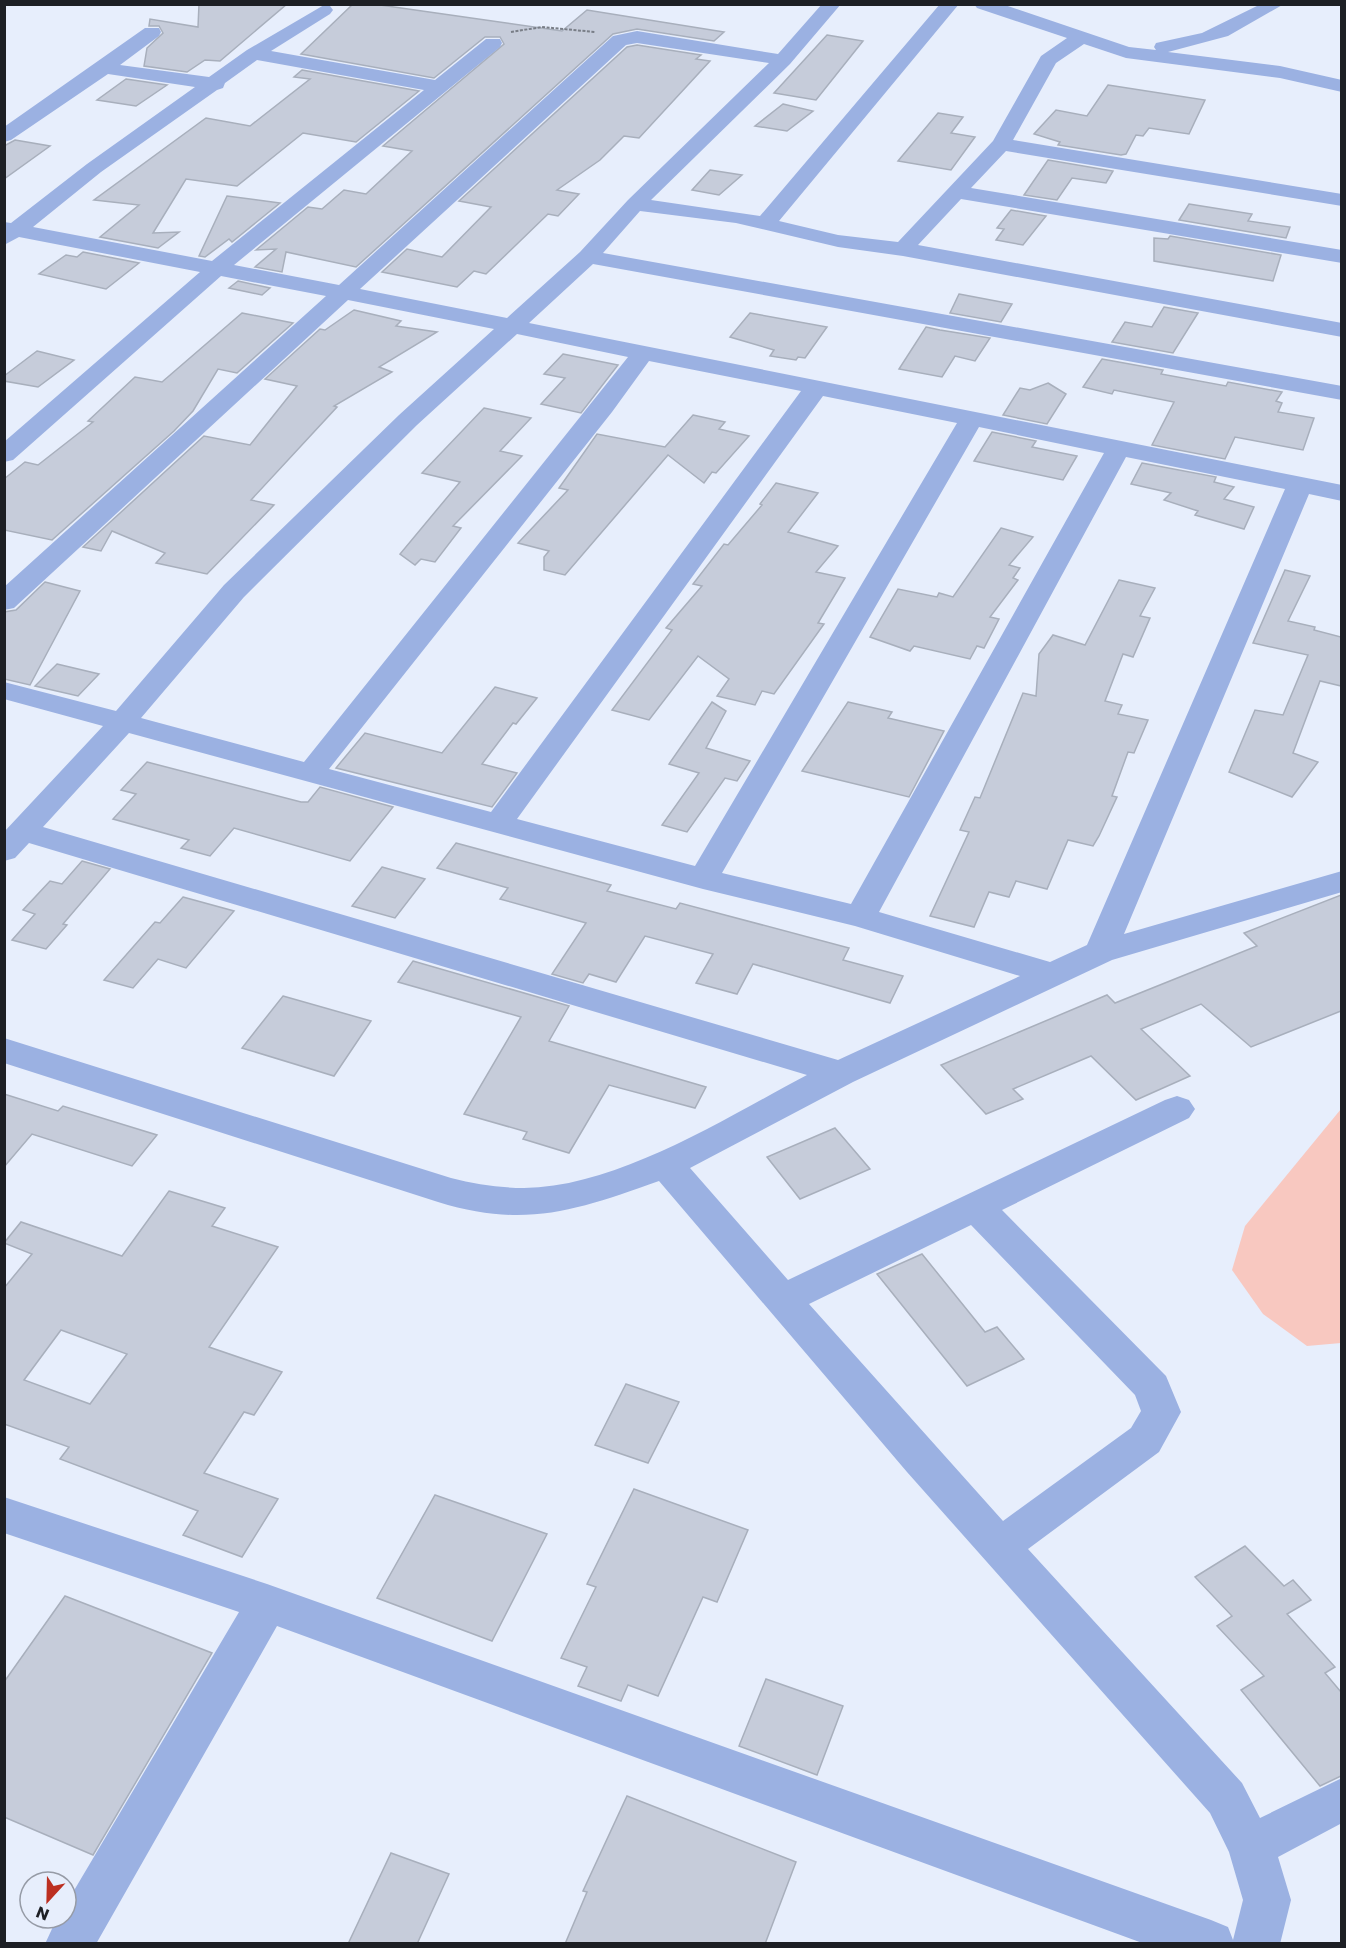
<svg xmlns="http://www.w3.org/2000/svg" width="1346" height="1948" font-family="Poppins,sans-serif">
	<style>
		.green { fill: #f8c8c0 }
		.building { fill: #c6ccda; stroke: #a8afbc; stroke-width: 1.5; fill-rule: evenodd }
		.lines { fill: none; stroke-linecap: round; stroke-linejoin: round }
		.path { stroke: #797e87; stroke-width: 2; stroke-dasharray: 3 1.5; stroke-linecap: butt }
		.minor { fill: #9bb1e2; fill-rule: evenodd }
	</style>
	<rect width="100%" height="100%" fill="#e7eefc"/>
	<polygon class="green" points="1341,1109 1341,1343 1307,1346 1263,1314 1232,1270 1245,1226"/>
	<g class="building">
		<polygon points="199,4 287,4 220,61 205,60 187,72 144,66 147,48 163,33 159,26 149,26 150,19 198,27"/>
		<polygon points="353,4 373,4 562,31 587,10 724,32 714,41 637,29 613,34 356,267 286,252 282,272 255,267 276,249 256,250 308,207 322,209 344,190 366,194 412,151 383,146 504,44 500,37 485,37 434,78 301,54"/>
		<polygon points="827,35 863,41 816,100 774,93"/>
		<polygon points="637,45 701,55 696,59 710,61 639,138 624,136 600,160 557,190 579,194 558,216 548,214 486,274 474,271 457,287 382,272 407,249 442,257 491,207 459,201 627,47"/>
		<polygon points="302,70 419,91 356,142 303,133 237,186 186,179 153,233 179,232 158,248 100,237 139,205 94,200 206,118 250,126 310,79 294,77"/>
		<polygon points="126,79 167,85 136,106 97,100"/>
		<polygon points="1108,85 1205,100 1189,134 1149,128 1143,136 1136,135 1126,154 1121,155 1058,145 1060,142 1034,134 1056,110 1087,116"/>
		<polygon points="783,104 813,111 787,131 755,126"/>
		<polygon points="938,113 963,117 951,133 975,137 951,170 898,161"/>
		<polygon points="15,140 50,146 4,179 4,146"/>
		<polygon points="1048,160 1113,171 1106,183 1072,178 1057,200 1024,195"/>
		<polygon points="710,170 742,175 719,195 692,190"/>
		<polygon points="227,196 280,203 232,242 229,239 205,257 199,256"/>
		<polygon points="1189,204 1252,214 1248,221 1290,227 1286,238 1179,220"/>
		<polygon points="1011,210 1046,216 1023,245 996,240 1004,229 997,228"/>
		<polygon points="1170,236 1281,255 1273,281 1154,261 1154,238 1168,239"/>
		<polygon points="83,252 139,263 106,289 39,274 66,255 77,257"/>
		<polygon points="238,281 270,288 262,295 229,288"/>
		<polygon points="959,294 1012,304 1001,322 950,313"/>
		<polygon points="1164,307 1198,313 1173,353 1112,342 1125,322 1152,327"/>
		<polygon points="354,310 401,321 396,326 437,332 379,367 392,372 334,406 337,407 251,500 274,505 207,574 156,563 165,553 112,531 101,551 83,547 204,436 250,445 297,386 265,379 320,329 325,330"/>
		<polygon points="242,313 293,323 237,373 218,369 193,411 174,431 52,540 4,530 4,479 25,462 38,465 93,422 88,421 135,377 162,382"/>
		<polygon points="750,313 827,327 805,358 798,357 796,360 770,356 774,350 730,337"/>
		<polygon points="926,327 940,330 990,338 975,361 955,356 942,377 899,369"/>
		<polygon points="37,351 74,360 38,387 4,381 4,376"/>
		<polygon points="563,354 618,365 581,413 541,404 565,378 544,374"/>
		<polygon points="1102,359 1163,370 1161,374 1226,386 1228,382 1282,392 1276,401 1282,403 1278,412 1314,418 1303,450 1235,437 1225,459 1152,445 1174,402 1114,390 1112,394 1083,387"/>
		<polygon points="1048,383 1066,394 1047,424 1003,415 1020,388 1030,390"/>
		<polygon points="484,408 531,418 500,451 522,456 453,526 461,528 435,562 421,559 415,565 400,554 460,482 422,473"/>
		<polygon points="693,415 725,422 719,429 749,436 716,473 712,472 704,483 668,455 565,575 544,570 544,557 549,551 518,543 568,490 559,488 597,434 665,447"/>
		<polygon points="992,432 1036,441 1032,447 1077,456 1063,480 974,461"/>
		<polygon points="1142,463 1216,477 1214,482 1234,487 1224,499 1254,507 1244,529 1195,515 1198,511 1164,500 1171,493 1131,484"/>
		<polygon points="776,483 818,493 788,532 838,546 816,572 845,578 818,623 824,624 774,694 762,691 755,705 717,696 729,679 698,656 649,720 612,710 672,630 666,628 702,586 693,584 724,544 728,545 762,505 760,504"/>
		<polygon points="1001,528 1033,537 1009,565 1020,568 1013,578 1018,580 990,617 999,619 984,648 977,646 970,659 914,646 910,651 870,637 898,589 937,597 939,593 953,597"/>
		<polygon points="1285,570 1310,576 1288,621 1315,627 1314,630 1341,637 1341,686 1320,681 1293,753 1318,762 1292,797 1229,772 1255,710 1283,715 1308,655 1253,643"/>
		<polygon points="1119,580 1155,588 1140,616 1150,618 1133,657 1123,654 1105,701 1122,705 1118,714 1148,720 1134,753 1128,752 1112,796 1117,797 1099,836 1093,846 1068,840 1047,889 1016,881 1009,897 989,892 974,927 930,916 969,832 960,830 975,797 980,798 1023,693 1036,696 1039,654 1053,635 1085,645"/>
		<polygon points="45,582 80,591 30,685 4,679 4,612 16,610"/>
		<polygon points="57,664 99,674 78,696 35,686"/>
		<polygon points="495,687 537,698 516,724 513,723 482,764 517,773 492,807 336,768 365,733 442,753"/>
		<polygon points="712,702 726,711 706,748 750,761 737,781 725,778 687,832 662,825 699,773 669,764"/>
		<polygon points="848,702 892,712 888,718 944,731 909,797 802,771"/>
		<polygon points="147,762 301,802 308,802 320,787 393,807 350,861 234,828 210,856 181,848 189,840 113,819 136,794 121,790"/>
		<polygon points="456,843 611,885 607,891 676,909 680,903 849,948 843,960 903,976 890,1003 753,964 737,994 696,983 713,954 645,936 616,982 589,974 583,983 552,974 586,923 500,899 508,888 437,868"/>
		<polygon points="82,861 110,869 63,924 67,925 46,949 12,940 35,914 23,910 50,881 62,884"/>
		<polygon points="382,867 425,879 395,918 352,906"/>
		<polygon points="1341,895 1341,1011 1251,1047 1201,1004 1141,1029 1190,1076 1136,1100 1091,1056 1013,1089 1023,1099 986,1114 941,1065 1107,995 1115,1003 1257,946 1244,933"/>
		<polygon points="183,897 234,911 186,968 158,959 133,988 104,980 155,922 160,923"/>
		<polygon points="413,961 569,1006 549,1041 706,1087 695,1108 609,1085 569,1153 523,1139 527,1132 464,1114 521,1017 398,982"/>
		<polygon points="283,996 371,1021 334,1076 242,1048"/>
		<polygon points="4,1094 58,1111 63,1106 157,1135 132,1166 32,1134 4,1167"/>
		<polygon points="835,1128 870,1169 800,1199 767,1157"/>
		<path d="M169,1191L225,1208L212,1226L278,1247L209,1347L282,1372L254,1415L244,1412L204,1473L278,1499L242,1557L183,1535L198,1511L60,1459L69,1447L4,1424V1288L32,1254L4,1243L21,1222L122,1256ZM61,1330L127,1354L90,1404L24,1380Z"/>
		<polygon points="922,1254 985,1332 997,1327 1024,1359 967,1386 877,1274"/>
		<polygon points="626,1384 679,1402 648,1463 595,1445"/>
		<polygon points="634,1489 748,1530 717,1602 703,1597 658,1696 628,1685 621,1701 578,1686 587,1667 561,1658 596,1587 587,1584"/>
		<polygon points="435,1495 547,1534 492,1641 377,1598"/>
		<polygon points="1245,1546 1284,1586 1293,1580 1311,1600 1287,1614 1335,1667 1325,1673 1341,1692 1341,1776 1320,1786 1241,1690 1264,1676 1217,1626 1232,1616 1195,1577"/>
		<polygon points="65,1596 212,1653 93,1855 4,1817 4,1682"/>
		<polygon points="766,1679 843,1706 817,1775 739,1746"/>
		<polygon points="627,1796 796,1862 765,1944 565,1944 587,1892 583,1891"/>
		<polygon points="391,1853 449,1874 417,1944 348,1944"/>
	</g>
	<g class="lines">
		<polyline class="path" points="511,32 542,27 595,32"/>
		<path class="minor" d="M822,4H841L790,64L651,200L760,216L940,4H959L779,221L838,235L898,242L993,141L1041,56L1067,38L977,8L974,4H1002L1129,47L1156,50L1154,47L1156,43L1202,33L1261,4H1284L1228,36L1168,52L1280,66L1342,80V92L1280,78L1126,58L1084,44L1056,63L1013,140L1342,194V206L1006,151L971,188L1342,250V263L961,199L918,245L1342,323V337L903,256L838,247L736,223L640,211L603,253L1342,386V400L593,264L529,323L1342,485V501L1309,494L1124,934L1342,871V892L1112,960L853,1082L690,1168L788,1280L1165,1100L1177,1096L1189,1100L1195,1109L1189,1118L1002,1210L1166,1376L1181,1412L1159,1452L1028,1549L1242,1783L1260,1818L1342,1778V1823L1278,1857L1291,1900L1280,1944H1145L277,1626L96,1944H45L57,1918H66V1904L239,1612L4,1533V1497L267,1584L1211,1920L1228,1927L1233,1940L1243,1900L1229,1852L1210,1813L907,1472L659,1181C577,1210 526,1229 438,1202L4,1063V1038L451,1178C475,1184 499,1188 524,1188C618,1187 725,1118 807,1075L29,843L15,858L4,861V832L103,726L4,699V682L116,711L224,585L399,415L494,329L348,300L14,608L4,610V587L326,296L221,276L13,460L4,462V442L200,272L19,237L4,245V222L11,223L87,164L195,87L108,74L11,140L4,142V127L145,28H159L161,32L159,36L120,65L209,77L247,50L324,5L330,6L333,10L330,14L271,51L435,80L486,39H500L502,43L500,47L234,265L339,285L613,36L637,31L778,54ZM637,43L769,63L628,200L580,252L507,318L360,289L626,45ZM257,60L424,90L212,261L33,227L101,172L217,90L223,88L225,83ZM517,334L628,357L304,762L141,718L244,597L417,425ZM649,361L801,391L491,812L329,769L612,412ZM823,396L957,423L695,866L517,819ZM979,427L1104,453L851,904L722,873ZM1126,457L1285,489L1087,945L1050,962L879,912ZM129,733L703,889L855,926L1020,976L838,1060L43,827ZM971,1225L1135,1395L1141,1411L1131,1428L1003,1521L809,1304Z"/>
	</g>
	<rect width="1346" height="1948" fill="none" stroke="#1d1f24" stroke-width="12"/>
	<g transform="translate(48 1900) rotate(202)"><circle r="28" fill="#e7eefc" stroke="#969ba6" stroke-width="1.5"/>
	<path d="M0-4.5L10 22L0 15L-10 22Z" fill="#bc2f21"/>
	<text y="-9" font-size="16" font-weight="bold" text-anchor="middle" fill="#1d1f24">N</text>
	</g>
</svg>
